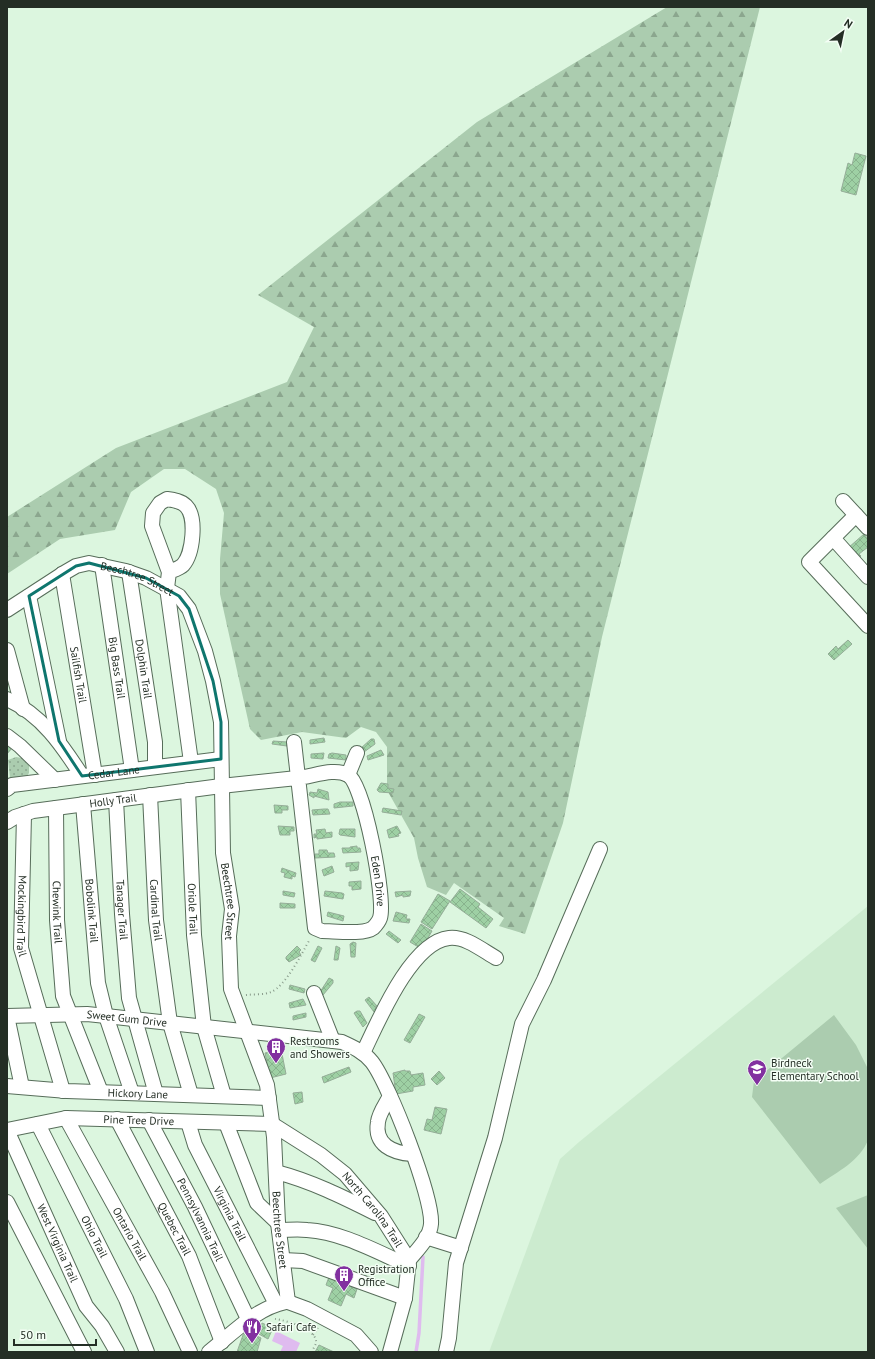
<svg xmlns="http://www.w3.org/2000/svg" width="875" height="1359" font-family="'PT Sans',sans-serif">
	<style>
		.built { fill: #ccebcf }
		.forest { fill: url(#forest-firs) }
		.park { fill: url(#park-dots) }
		.pitch { fill: #abccaf }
		.water { fill: #dfbbef }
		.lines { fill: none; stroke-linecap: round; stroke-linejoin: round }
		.stream { stroke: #dfbbef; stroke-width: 3.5 }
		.building { fill: url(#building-cross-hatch); stroke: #95ad98 }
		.minor-casing { stroke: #576d5a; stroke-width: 16 }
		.path { stroke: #8a9c8c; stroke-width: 2; stroke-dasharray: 1 3; stroke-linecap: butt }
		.minor { stroke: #fff; stroke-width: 14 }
		.marked { fill: none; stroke: #0f766e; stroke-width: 3; stroke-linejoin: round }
		.labels { text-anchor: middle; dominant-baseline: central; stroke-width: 3; stroke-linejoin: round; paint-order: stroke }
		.street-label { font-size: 11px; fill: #242e25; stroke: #f4fef5 }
		.poi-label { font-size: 11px; fill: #242e25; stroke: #f4fef5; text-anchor: start }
	</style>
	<defs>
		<pattern id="forest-firs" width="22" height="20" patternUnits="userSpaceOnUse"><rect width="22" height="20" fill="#abccaf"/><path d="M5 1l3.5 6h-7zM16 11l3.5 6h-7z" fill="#8ba68e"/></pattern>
		<pattern id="park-dots" width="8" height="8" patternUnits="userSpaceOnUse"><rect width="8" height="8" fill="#abccaf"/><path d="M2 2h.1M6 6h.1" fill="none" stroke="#8ba68e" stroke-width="1.8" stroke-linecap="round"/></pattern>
		<pattern id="building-cross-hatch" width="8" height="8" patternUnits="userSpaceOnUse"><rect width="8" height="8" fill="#9ed0a4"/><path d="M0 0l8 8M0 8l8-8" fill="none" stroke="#88b38d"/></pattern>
	</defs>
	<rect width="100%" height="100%" fill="#dcf6df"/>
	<polygon class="built" points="868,906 868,1352 489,1352 560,1159 579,1142"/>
	<polygon class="forest" points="667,7 760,7 602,637 563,823 525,934 499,926 504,918 454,883 446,895 427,887 418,858 414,838 387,790 387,747 376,732 361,727 346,738 302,732 261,740 250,729 220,594 220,559 224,513 216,489 185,469 164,469 131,492 115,530 60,539 7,574 7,517 116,448 287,382 314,327 258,295 477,122"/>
	<polygon class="park" points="16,757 22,758 29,765 29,773 25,779 13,780 10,778 8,760"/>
	<g class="pitch">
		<path d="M834,1015L856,1045L868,1069V1140C860,1161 837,1172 820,1184L752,1097L754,1081Z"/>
		<polygon points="868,1195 868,1249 836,1208"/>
	</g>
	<polygon class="water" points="276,1331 300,1343 296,1352 280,1352 283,1346 272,1341"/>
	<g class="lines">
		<polyline class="stream" points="416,1352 419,1333 423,1257"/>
	</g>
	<g class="building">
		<polygon points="855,153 866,156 856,195 841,191 848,163 852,165"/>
		<polygon points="864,534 868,539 868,547 859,554 861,556 859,558 848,548"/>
		<polygon points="848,640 852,644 834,660 828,654 836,646 838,649"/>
		<polygon points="324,738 325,742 310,744 310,740"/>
		<polygon points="371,739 374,739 375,744 364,752 360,749"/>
		<polygon points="273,741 287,742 287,746 272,744"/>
		<polygon points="7,742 13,747 7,754"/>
		<polygon points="381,750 384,755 368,760 367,756"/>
		<polygon points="324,753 323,759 311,758 311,754"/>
		<polygon points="332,753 346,755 346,760 328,758 329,754"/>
		<polygon points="381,783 388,784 388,788 394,789 393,793 379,792 377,790"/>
		<polygon points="318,789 328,792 329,800 314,796 314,798 309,795 310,792 317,793"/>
		<polygon points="340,802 353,802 353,806 334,808 334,804"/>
		<polygon points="274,805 288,806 288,810 282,810 282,813 275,813"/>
		<polygon points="383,808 402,811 401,815 382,812"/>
		<polygon points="324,809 328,809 330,814 313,815 312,810"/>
		<polygon points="278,826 294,827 294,831 290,831 290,835 280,835"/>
		<polygon points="397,826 401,833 398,834 399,836 389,838 387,830"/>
		<polygon points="325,829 326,833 332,832 332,837 317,839 317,837 314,838 314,834 317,834 316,830"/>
		<polygon points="340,829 355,829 355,837 340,835 339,834"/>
		<polygon points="357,846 357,848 360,848 361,852 343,853 342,848 350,848 350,847"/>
		<polygon points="319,850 327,850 328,853 334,853 335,857 315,858 315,854 319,854"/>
		<polygon points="359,862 358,870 350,871 350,866 346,867 346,863"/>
		<polygon points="332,866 334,872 324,876 322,870"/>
		<polygon points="282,868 296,873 295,877 292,876 292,879 284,877 285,873 281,872"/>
		<polygon points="361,881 361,889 352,890 352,886 349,886 349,882"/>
		<polygon points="460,889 480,904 478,907 493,919 486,928 450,902"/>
		<polygon points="283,891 295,893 294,897 283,895"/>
		<polygon points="325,891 342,893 344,894 343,899 324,896"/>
		<polygon points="411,891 410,896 403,897 403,895 396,897 395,892"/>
		<polygon points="438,894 450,901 432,929 421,922"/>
		<polygon points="280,903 295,904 295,908 280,908"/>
		<polygon points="328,912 344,916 343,921 327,916"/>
		<polygon points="396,912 407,915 406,919 410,919 409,923 393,921"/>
		<polygon points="421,924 432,931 425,943 423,942 420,948 410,942"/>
		<polygon points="389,931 401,940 398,943 386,934"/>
		<polygon points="353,942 356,943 355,957 351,957 350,944"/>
		<polygon points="297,946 301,950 299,952 301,955 289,962 286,959 286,957"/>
		<polygon points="318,946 322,948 315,962 311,960"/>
		<polygon points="336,946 340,948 338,960 334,960"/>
		<polygon points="329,978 333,980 333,983 323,995 320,992"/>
		<polygon points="290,985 305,989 304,993 289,989"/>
		<polygon points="369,997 377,1006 375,1007 378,1010 374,1012 365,1000"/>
		<polygon points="303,999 306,1005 290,1008 289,1003"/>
		<polygon points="357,1011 360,1011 367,1023 363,1027 354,1013"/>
		<polygon points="306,1013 306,1017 293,1020 293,1016"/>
		<polygon points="419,1014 425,1017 410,1043 404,1040"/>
		<polygon points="281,1049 286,1074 270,1078 265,1053"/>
		<polygon points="349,1067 351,1072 324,1083 322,1077"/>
		<polygon points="405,1070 405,1071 410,1071 411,1075 423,1073 425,1085 413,1087 413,1091 396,1094 393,1073"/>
		<polygon points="439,1071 445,1078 437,1085 431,1079"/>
		<polygon points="302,1092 303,1102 295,1104 293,1093"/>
		<polygon points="435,1107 447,1109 441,1134 424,1130 427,1119 432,1120"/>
		<polygon points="329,1277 357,1289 354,1298 346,1294 341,1306 328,1300 333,1288 326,1285"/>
		<polygon points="262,1323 273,1328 268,1339 257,1333"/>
		<polygon points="249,1332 261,1338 257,1352 237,1352 243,1335"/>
		<polygon points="319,1345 334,1352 315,1352"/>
	</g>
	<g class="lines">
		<defs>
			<g id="minor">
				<polyline points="843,501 868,528"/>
				<polyline points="856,515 809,562 868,626"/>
				<polyline points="833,538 868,577"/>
				<path id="s1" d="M102,565L132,770"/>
				<path id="s2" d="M129,572L155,742V767"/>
				<path d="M169,572C174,570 180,568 183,565C193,554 197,517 186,506C181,501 174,500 167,499L160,503L153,513L152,526L169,572L167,588L191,762"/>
				<path id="s3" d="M62,574L95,775"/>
				<polyline points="29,596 59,741"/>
				<path id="s4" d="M7,610L64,573L76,566L89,563L126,571L146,578L179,596L189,609L205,651L213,681L221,722L223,853L232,909L229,936L231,989L267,1085L274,1137L278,1223L288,1302"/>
				<polyline points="7,650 23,709"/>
				<path d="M7,699C42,715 62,745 82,776"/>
				<polyline points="7,736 20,746 55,780"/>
				<polyline points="348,775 357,753"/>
				<path id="s5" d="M7,789L12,785L221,759"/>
				<path id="s6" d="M188,790L194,935L204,1027L224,1096"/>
				<path id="s7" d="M150,795L156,920L170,1023L191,1095"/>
				<path id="s8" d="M116,800L122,914L129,998L156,1094"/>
				<path id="s9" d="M83,804L98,983L106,1016L132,1093"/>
				<path id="s10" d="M56,808L57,920L63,996L101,1092"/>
				<path id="s11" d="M24,814L21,948L63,1091"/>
				<path id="s12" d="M7,822L15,817L33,811L221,786L297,778C312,777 334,767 348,775C364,784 386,900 380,918C379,921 375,926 373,928C364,935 334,931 322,931L315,928L294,742"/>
				<polyline points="314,993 333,1041"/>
				<path id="s13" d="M7,1016L87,1014L106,1016L342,1042C353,1047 364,1052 372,1062C389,1084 433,1197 431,1224C430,1238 417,1250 409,1260"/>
				<polyline points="7,1016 22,1087"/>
				<path d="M363,1053C378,1022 411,942 449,938C465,936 482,950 496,958"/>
				<path id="s14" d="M7,1086L67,1091L269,1098"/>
				<path d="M390,1096C386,1104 379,1113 378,1122C374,1145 393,1153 412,1154"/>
				<path id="s15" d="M66,1118L162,1292L190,1352"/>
				<path id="s16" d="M117,1119L189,1256L222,1342"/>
				<path id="s17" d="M149,1120L195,1207L249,1321"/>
				<path id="s18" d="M188,1122L195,1145L276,1304"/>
				<polyline points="226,1123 257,1203 278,1223"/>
				<path id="s19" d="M38,1124L126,1299L147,1352"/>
				<path id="s20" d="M7,1130L66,1118L272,1124L321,1155L345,1174L381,1216L409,1260L405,1298L390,1352"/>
				<path id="s21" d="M7,1130L86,1306L102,1326L117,1352"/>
				<path d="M276,1172C311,1181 343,1197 375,1213"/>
				<polyline points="7,1202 84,1352"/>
				<path d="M279,1230C288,1230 298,1229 307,1230C342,1232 377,1252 409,1266"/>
				<polyline points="426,1237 461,1248"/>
				<polyline points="283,1260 303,1261 405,1298"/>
				<polyline points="288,1302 307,1309 356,1335 371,1352"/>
				<path d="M209,1352C232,1334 256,1308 286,1302"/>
				<polyline points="446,1352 449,1338 456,1263 495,1138 522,1024 544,980 600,849"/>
			</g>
		</defs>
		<use href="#minor" class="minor-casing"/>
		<g class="path">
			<path d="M246,995C254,994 264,995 271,992C286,986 302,953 310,939"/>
			<path d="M275,1319C285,1320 318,1329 316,1343C315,1346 313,1349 312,1352"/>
			<polyline points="313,1335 318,1328"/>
		</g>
		<use href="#minor" class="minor"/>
	</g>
	<path class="marked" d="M89,563L146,578L179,596L189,609L213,681L221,722V759L82,776L59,741L29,596L76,566Z"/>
	<defs>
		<symbol id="building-pin" viewBox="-11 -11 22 30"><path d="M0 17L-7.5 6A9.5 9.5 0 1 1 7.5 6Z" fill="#8231a0" stroke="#f4fef5"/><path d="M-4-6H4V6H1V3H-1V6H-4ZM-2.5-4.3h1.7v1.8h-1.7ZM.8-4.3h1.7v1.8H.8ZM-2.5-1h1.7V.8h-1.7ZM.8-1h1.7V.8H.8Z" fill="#fff"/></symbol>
		<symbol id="school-pin" viewBox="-11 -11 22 30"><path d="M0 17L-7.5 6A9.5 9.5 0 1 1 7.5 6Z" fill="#8231a0" stroke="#f4fef5"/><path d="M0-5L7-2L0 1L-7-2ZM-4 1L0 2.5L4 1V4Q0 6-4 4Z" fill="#fff"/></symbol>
		<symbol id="restaurant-pin" viewBox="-11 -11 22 30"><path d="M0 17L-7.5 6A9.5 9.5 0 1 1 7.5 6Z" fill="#8231a0" stroke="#f4fef5"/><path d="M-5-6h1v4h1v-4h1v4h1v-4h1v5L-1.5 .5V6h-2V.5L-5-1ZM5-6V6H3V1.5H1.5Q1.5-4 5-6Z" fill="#fff"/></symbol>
	</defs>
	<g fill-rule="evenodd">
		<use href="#building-pin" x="265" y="1036" width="22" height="30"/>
		<use href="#school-pin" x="746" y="1058" width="22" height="30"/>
		<use href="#building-pin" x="333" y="1264" width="22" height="30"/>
		<use href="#restaurant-pin" x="241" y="1316" width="22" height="30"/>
	</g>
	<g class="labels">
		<g class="street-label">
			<text stroke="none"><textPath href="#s4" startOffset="146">Beechtree Street</textPath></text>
			<text stroke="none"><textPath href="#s1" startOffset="104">Big Bass Trail</textPath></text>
			<text stroke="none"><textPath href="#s2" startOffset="98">Dolphin Trail</textPath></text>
			<text stroke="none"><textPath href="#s3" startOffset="102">Sailfish Trail</textPath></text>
			<text stroke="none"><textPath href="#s5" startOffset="109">Cedar Lane</textPath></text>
			<text stroke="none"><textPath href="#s12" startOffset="109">Holly Trail</textPath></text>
			<text stroke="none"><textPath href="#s12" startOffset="458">Eden Drive</textPath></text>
			<text stroke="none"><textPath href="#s4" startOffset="506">Beechtree Street</textPath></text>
			<text stroke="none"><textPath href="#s6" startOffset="119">Oriole Trail</textPath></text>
			<text stroke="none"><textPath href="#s9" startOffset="107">Bobolink Trail</textPath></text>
			<text stroke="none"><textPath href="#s8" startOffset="110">Tanager Trail</textPath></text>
			<text stroke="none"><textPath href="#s7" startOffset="115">Cardinal Trail</textPath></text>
			<text stroke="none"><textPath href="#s10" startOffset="104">Chewink Trail</textPath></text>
			<text stroke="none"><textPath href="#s11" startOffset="102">Mockingbird Trail</textPath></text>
			<text stroke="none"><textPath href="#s13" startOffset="120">Sweet Gum Drive</textPath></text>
			<text stroke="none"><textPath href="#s14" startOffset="131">Hickory Lane</textPath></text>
			<text stroke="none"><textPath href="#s20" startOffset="133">Pine Tree Drive</textPath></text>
			<text stroke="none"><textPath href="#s20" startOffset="400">North Carolina Trail</textPath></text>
			<text stroke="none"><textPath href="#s18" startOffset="101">Virginia Trail</textPath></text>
			<text stroke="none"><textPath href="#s17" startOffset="112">Pennsylvannia Trail</textPath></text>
			<text stroke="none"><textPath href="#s16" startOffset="124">Quebec Trail</textPath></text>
			<text stroke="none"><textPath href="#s4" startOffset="842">Beechtree Street</textPath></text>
			<text stroke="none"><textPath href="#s15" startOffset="132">Ontario Trail</textPath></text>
			<text stroke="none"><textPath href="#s19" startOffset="126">Ohio Trail</textPath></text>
			<text stroke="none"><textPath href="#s21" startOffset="124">West Virginia Trail</textPath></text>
		</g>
		<g class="poi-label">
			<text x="290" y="1041">Restrooms<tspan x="290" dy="13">and Showers</tspan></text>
			<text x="771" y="1063">Birdneck<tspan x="771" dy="13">Elementary School</tspan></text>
			<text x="358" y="1269">Registration<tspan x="358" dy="13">Office</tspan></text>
			<text x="266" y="1327">Safari Cafe</text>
		</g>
	</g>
	<rect width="875" height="1359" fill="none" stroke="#242e25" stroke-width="16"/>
	<g transform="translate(843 32) rotate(33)" stroke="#f4fef5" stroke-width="3" paint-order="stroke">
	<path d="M0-3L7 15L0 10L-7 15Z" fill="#242e25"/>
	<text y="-6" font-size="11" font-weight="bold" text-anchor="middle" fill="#242e25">N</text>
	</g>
	<path d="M14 1339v6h82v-6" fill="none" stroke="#242e25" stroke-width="2"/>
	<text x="20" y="1339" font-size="12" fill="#242e25" stroke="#f4fef5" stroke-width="3" paint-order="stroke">50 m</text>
</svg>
